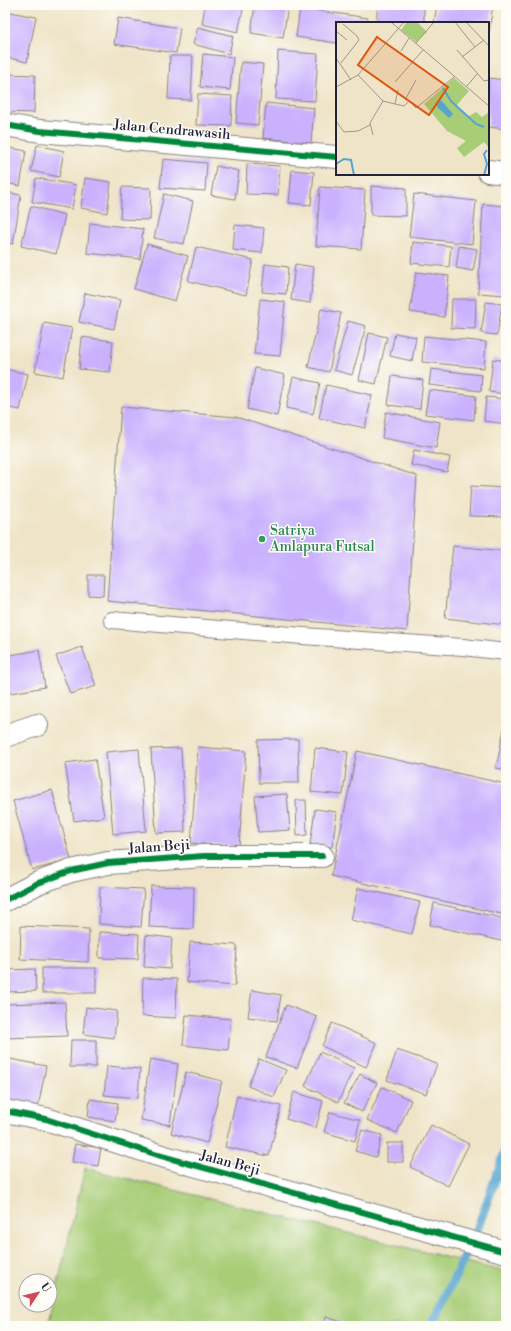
<svg xmlns="http://www.w3.org/2000/svg" width="511" height="1331" font-family="'Libre Bodoni',serif">
	<style>
		.green { fill: #a8cd77; stroke: #657859 }
		.water { fill: #56a4cf; stroke: #3c6385 }
		.lines { fill: none; stroke-linecap: round; stroke-linejoin: round }
		.stream { stroke: #56a4cf; stroke-width: 9 }
		.building { fill: #c9b1fe }
		.lane-casing { stroke: #888381; stroke-width: 18 }
		.street-casing { stroke: #888381; stroke-width: 24 }
		.lane { stroke: #fff; stroke-width: 16 }
		.street { stroke: #fff; stroke-width: 22 }
		.cycleway-casing { stroke: #fdfcf7; stroke-width: 8 }
		.cycleway { stroke: #00873e; stroke-width: 6 }
		.leisure-dot { fill: #2e9e5b; stroke: #fdfcf7; stroke-width: 1.5 }
		.labels { text-anchor: middle; dominant-baseline: central; stroke-width: 3; stroke-linejoin: round; paint-order: stroke }
		.street-label { font-size: 14px; fill: #22223b; stroke: #fdfcf7 }
		.leisure-label { font-size: 14px; fill: #27864d; stroke: #fdfcf7; text-anchor: start }
		.inset-river { fill: none; stroke: #56a4cf; stroke-width: 2 }
		.inset-road { fill: none; stroke: #9d968f; stroke-width: 1 }
		.view { fill: #de560e; fill-opacity: 0.15; stroke: #de560e; stroke-width: 2 }
		.inset-edge { fill: none; stroke: #22223b; stroke-width: 2 }
	</style>
	<rect width="100%" height="100%" fill="#fdfcf7"/>
	<filter id="ink" filterUnits="userSpaceOnUse"><feTurbulence type="fractalNoise" baseFrequency=".025" numOctaves="2"/><feDisplacementMap in="SourceGraphic" scale="8" xChannelSelector="R" yChannelSelector="G"/><feConvolveMatrix kernelMatrix="1 2 1 2 8 2 1 2 1" color-interpolation-filters="sRGB"/></filter>
	<filter id="wash" filterUnits="userSpaceOnUse"><feTurbulence type="fractalNoise" baseFrequency=".012" numOctaves="4" result="noise"/><feDisplacementMap in="SourceGraphic" scale="16" xChannelSelector="R" yChannelSelector="G"/><feGaussianBlur stdDeviation="0.9" result="paint"/><feColorMatrix in="noise" values="0 0 0 0 0 0 0 0 0 0 0 0 0 0 0 0 0 1.4 0 .05"/><feComposite in="paint" operator="in"/></filter>
	<g filter="url(#wash)">
		<rect width="100%" height="100%" fill="#efe4c7"/>
		<polygon class="green" points="85,1168 506,1272 506,1326 48,1326"/>
		<polygon class="water" points="181,1319 206,1326 179,1326"/>
		<g class="lines">
			<polyline class="stream" points="431,1326 474,1238 506,1149"/>
		</g>
		<g id="blocks">
			<g class="building">
				<polygon points="205,5 244,5 238,32 202,24"/>
				<polygon points="255,5 288,5 283,38 251,33"/>
				<rect x="377" y="5" width="47" height="18"/>
				<polygon points="437,5 493,5 489,32 488,23 434,23"/>
				<polygon points="300,8 368,18 367,23 337,23 337,43 296,37"/>
				<polygon points="5,11 36,17 27,62 5,57"/>
				<polygon points="118,18 180,28 176,53 114,44"/>
				<polygon points="198,27 233,36 229,54 193,44"/>
				<polygon points="278,51 318,54 315,101 276,99"/>
				<polygon points="203,54 233,57 230,90 200,87"/>
				<polygon points="170,56 193,56 191,100 168,99"/>
				<polygon points="241,62 263,64 258,125 236,123"/>
				<polygon points="5,74 35,75 34,113 5,112"/>
				<polygon points="488,78 506,80 506,129 488,127"/>
				<polygon points="198,94 232,96 231,126 196,125"/>
				<polygon points="266,103 314,108 311,143 263,138"/>
				<polygon points="37,145 64,151 59,177 31,171"/>
				<polygon points="5,147 26,151 20,186 5,183"/>
				<polygon points="163,159 207,163 205,191 160,188"/>
				<polygon points="247,164 280,166 278,195 246,194"/>
				<polygon points="216,166 239,171 235,199 211,195"/>
				<polygon points="292,170 314,172 311,205 289,203"/>
				<polygon points="36,178 76,185 72,209 32,202"/>
				<polygon points="85,178 111,182 107,213 81,208"/>
				<polygon points="371,186 406,188 406,216 371,215"/>
				<polygon points="122,187 151,188 150,220 120,219"/>
				<polygon points="320,187 365,190 361,249 316,246"/>
				<polygon points="5,192 21,195 13,244 5,243"/>
				<polygon points="164,194 193,201 184,244 154,238"/>
				<polygon points="414,194 476,201 472,244 409,237"/>
				<polygon points="483,204 506,206 506,295 478,293"/>
				<polygon points="31,206 65,215 56,254 21,246"/>
				<polygon points="90,223 143,229 140,259 87,253"/>
				<polygon points="235,225 264,228 262,253 233,250"/>
				<polygon points="413,242 451,246 449,267 411,263"/>
				<polygon points="147,244 188,256 175,301 134,289"/>
				<polygon points="459,246 477,249 473,271 456,268"/>
				<polygon points="196,247 253,260 246,295 188,281"/>
				<polygon points="265,264 288,267 286,294 262,292"/>
				<polygon points="295,264 314,267 310,303 291,300"/>
				<polygon points="416,272 449,276 444,317 410,312"/>
				<polygon points="85,293 120,300 114,329 79,322"/>
				<polygon points="260,299 285,302 280,356 254,354"/>
				<polygon points="452,299 476,299 475,329 451,328"/>
				<polygon points="486,302 502,304 497,335 481,333"/>
				<polygon points="321,309 341,313 329,372 308,367"/>
				<polygon points="348,321 366,326 352,375 334,370"/>
				<polygon points="44,323 72,328 63,377 35,372"/>
				<polygon points="369,333 387,337 376,384 359,380"/>
				<polygon points="395,333 416,337 412,361 390,356"/>
				<polygon points="424,336 486,342 484,368 422,362"/>
				<polygon points="82,337 113,341 110,372 79,369"/>
				<polygon points="493,359 506,361 506,394 489,392"/>
				<polygon points="255,368 285,375 277,416 247,409"/>
				<polygon points="5,369 28,374 20,410 5,407"/>
				<polygon points="431,369 482,375 481,391 429,385"/>
				<polygon points="392,376 423,380 420,409 388,405"/>
				<polygon points="293,377 320,383 313,414 286,408"/>
				<polygon points="326,385 372,395 365,428 319,418"/>
				<polygon points="429,390 476,396 474,420 425,414"/>
				<polygon points="486,397 506,399 506,424 484,421"/>
				<polygon points="121,407 236,417 417,476 407,631 107,601"/>
				<polygon points="386,412 440,422 436,448 382,438"/>
				<polygon points="414,450 450,457 447,472 411,465"/>
				<polygon points="471,486 506,488 506,517 469,516"/>
				<polygon points="453,546 506,551 506,625 445,618"/>
				<polygon points="88,575 104,575 103,596 88,595"/>
				<polygon points="82,647 96,686 70,694 56,656"/>
				<polygon points="39,650 45,687 5,694 5,656"/>
				<polygon points="504,729 506,729 506,770 496,768"/>
				<polygon points="298,739 299,783 259,783 258,740"/>
				<polygon points="198,747 246,751 239,847 191,843"/>
				<polygon points="181,748 185,832 156,833 151,749"/>
				<polygon points="315,748 348,752 343,795 311,792"/>
				<polygon points="139,749 146,831 113,834 106,752"/>
				<polygon points="357,751 506,784 506,915 331,876"/>
				<polygon points="95,759 104,817 74,821 65,763"/>
				<polygon points="52,790 71,860 32,870 13,801"/>
				<polygon points="287,794 290,830 258,832 255,796"/>
				<polygon points="296,800 306,800 307,835 297,836"/>
				<polygon points="315,809 337,812 332,847 310,845"/>
				<polygon points="151,886 194,887 193,929 149,927"/>
				<polygon points="100,887 144,889 141,927 99,924"/>
				<polygon points="358,888 420,902 412,934 351,920"/>
				<polygon points="434,903 506,919 506,942 430,925"/>
				<polygon points="21,926 89,929 88,962 20,959"/>
				<polygon points="99,932 139,934 138,959 99,958"/>
				<polygon points="146,935 172,938 170,969 144,967"/>
				<polygon points="190,942 237,945 235,986 187,982"/>
				<rect x="42" y="968" width="54" height="25"/>
				<polygon points="35,969 36,991 5,992 5,970"/>
				<polygon points="143,978 177,979 176,1018 142,1016"/>
				<polygon points="252,990 281,995 277,1021 248,1017"/>
				<polygon points="65,1002 67,1036 5,1038 5,1004"/>
				<polygon points="286,1005 317,1017 297,1068 266,1057"/>
				<polygon points="86,1007 117,1011 114,1038 83,1034"/>
				<polygon points="186,1015 231,1019 228,1050 183,1045"/>
				<polygon points="332,1023 377,1043 366,1067 322,1046"/>
				<polygon points="71,1040 96,1040 96,1067 70,1067"/>
				<polygon points="397,1050 437,1064 426,1094 387,1080"/>
				<polygon points="320,1052 354,1068 338,1102 305,1086"/>
				<polygon points="5,1058 46,1066 38,1108 5,1101"/>
				<polygon points="150,1059 178,1064 170,1125 141,1120"/>
				<polygon points="259,1059 286,1070 274,1097 248,1086"/>
				<polygon points="107,1066 140,1069 138,1098 104,1095"/>
				<polygon points="186,1072 222,1081 207,1143 171,1133"/>
				<polygon points="360,1074 377,1083 362,1112 344,1103"/>
				<polygon points="382,1087 411,1100 397,1133 367,1120"/>
				<polygon points="294,1092 323,1101 316,1128 286,1119"/>
				<polygon points="237,1096 281,1106 269,1156 225,1147"/>
				<polygon points="90,1099 118,1103 115,1121 88,1117"/>
				<polygon points="330,1112 360,1120 355,1141 324,1132"/>
				<polygon points="431,1125 469,1144 448,1186 410,1167"/>
				<polygon points="362,1130 382,1135 376,1157 355,1151"/>
				<rect x="387" y="1143" width="16" height="19"/>
				<polygon points="75,1144 101,1148 98,1166 72,1162"/>
				<polygon points="326,1317 354,1326 324,1326"/>
				<polygon points="144,1323 154,1325 153,1326 144,1326"/>
			</g>
		</g>
	</g>
	<g filter="url(#ink)">
		<use href="#blocks" fill-opacity="0" stroke="#888381" stroke-width="1"/>
		<g class="lines">
			<defs>
				<polyline id="lane" points="112,620 303,636 463,647 506,652"/>
				<g id="street">
					<polyline points="5,125 40,131 337,157"/>
					<polyline points="488,171 506,173"/>
					<polyline points="5,736 37,725"/>
					<polyline points="5,900 38,883 71,871 108,863 204,856 322,856"/>
					<polyline points="5,1111 46,1119 158,1155 506,1252"/>
				</g>
			</defs>
			<use href="#lane" class="lane-casing"/>
			<use href="#street" class="street-casing"/>
			<use href="#lane" class="lane"/>
			<use href="#street" class="street"/>
			<defs>
				<g id="cycleway">
					<polyline points="5,125 40,131 337,157"/>
					<polyline points="5,900 38,883 71,871 108,863 204,856 322,856"/>
					<polyline points="5,1111 46,1119 158,1155 506,1252"/>
				</g>
			</defs>
			<use href="#cycleway" class="cycleway-casing"/>
			<use href="#cycleway" class="cycleway"/>
		</g>
	</g>
	<circle class="leisure-dot" cx="262" cy="539" r="4"/>
	<g class="labels">
		<g class="street-label">
			<text transform="translate(172 130) rotate(5)">Jalan Cendrawasih</text>
			<text transform="translate(159 847) rotate(-4)">Jalan Beji</text>
			<text transform="translate(230 1163) rotate(15)">Jalan Beji</text>
		</g>
		<g class="leisure-label">
			<text x="270" y="531">Satriya<tspan x="270" dy="16">Amlapura Futsal</tspan></text>
		</g>
	</g>
	<g transform="translate(336 22)">
		<rect width="153" height="153" fill="#efe4c7"/>
		<path d="M71,0H81L91,10L80,20L65,8ZM118,56L133,69L120,84L133,94L140,90L146,95L153,90V126L148,120L128,135L121,126L130,119L111,109L88,82Z" fill="#a8cd77"/>
		<path d="M105,78L117,92L113,96L99,83Z" fill="#56a4cf"/>
		<path class="inset-river" d="M107,66L115,79L140,102L148,105M0,142L8,137L15,138L18,153M148,153L151,142L148,132L151,128"/>
		<path class="inset-road" d="M55,0L153,84M119,0L139,25M130,0L153,24M0,9L11,18M80,21L98,0M121,28L148,59L153,58M65,29L73,16M126,35L148,18M0,36L15,58M5,41L23,18L21,14L7,2M22,53L47,79L34,101L37,113M80,58L70,76L80,86L118,55M59,60L87,28M0,65L22,53L68,0M130,65L141,52M62,68L59,82L68,84L72,80M47,79L59,82M0,99L8,110L22,109L34,103"/>
		<path class="view" d="M41,15L112,65L93,93L22,43Z"/>
		<rect width="153" height="153" class="inset-edge"/>
	</g>
	<rect width="511" height="1331" fill="none" stroke="#fdfcf7" stroke-width="20"/>
	<g transform="translate(38 1293) rotate(55)"><circle r="19" fill="#fdfcf7" stroke="#a5a5ac"/>
	<path d="M0-3L7 15L0 10L-7 15Z" fill="#d1495b"/>
	<text y="-6" font-size="11" font-weight="bold" text-anchor="middle" fill="#22223b">U</text>
	</g>
</svg>
